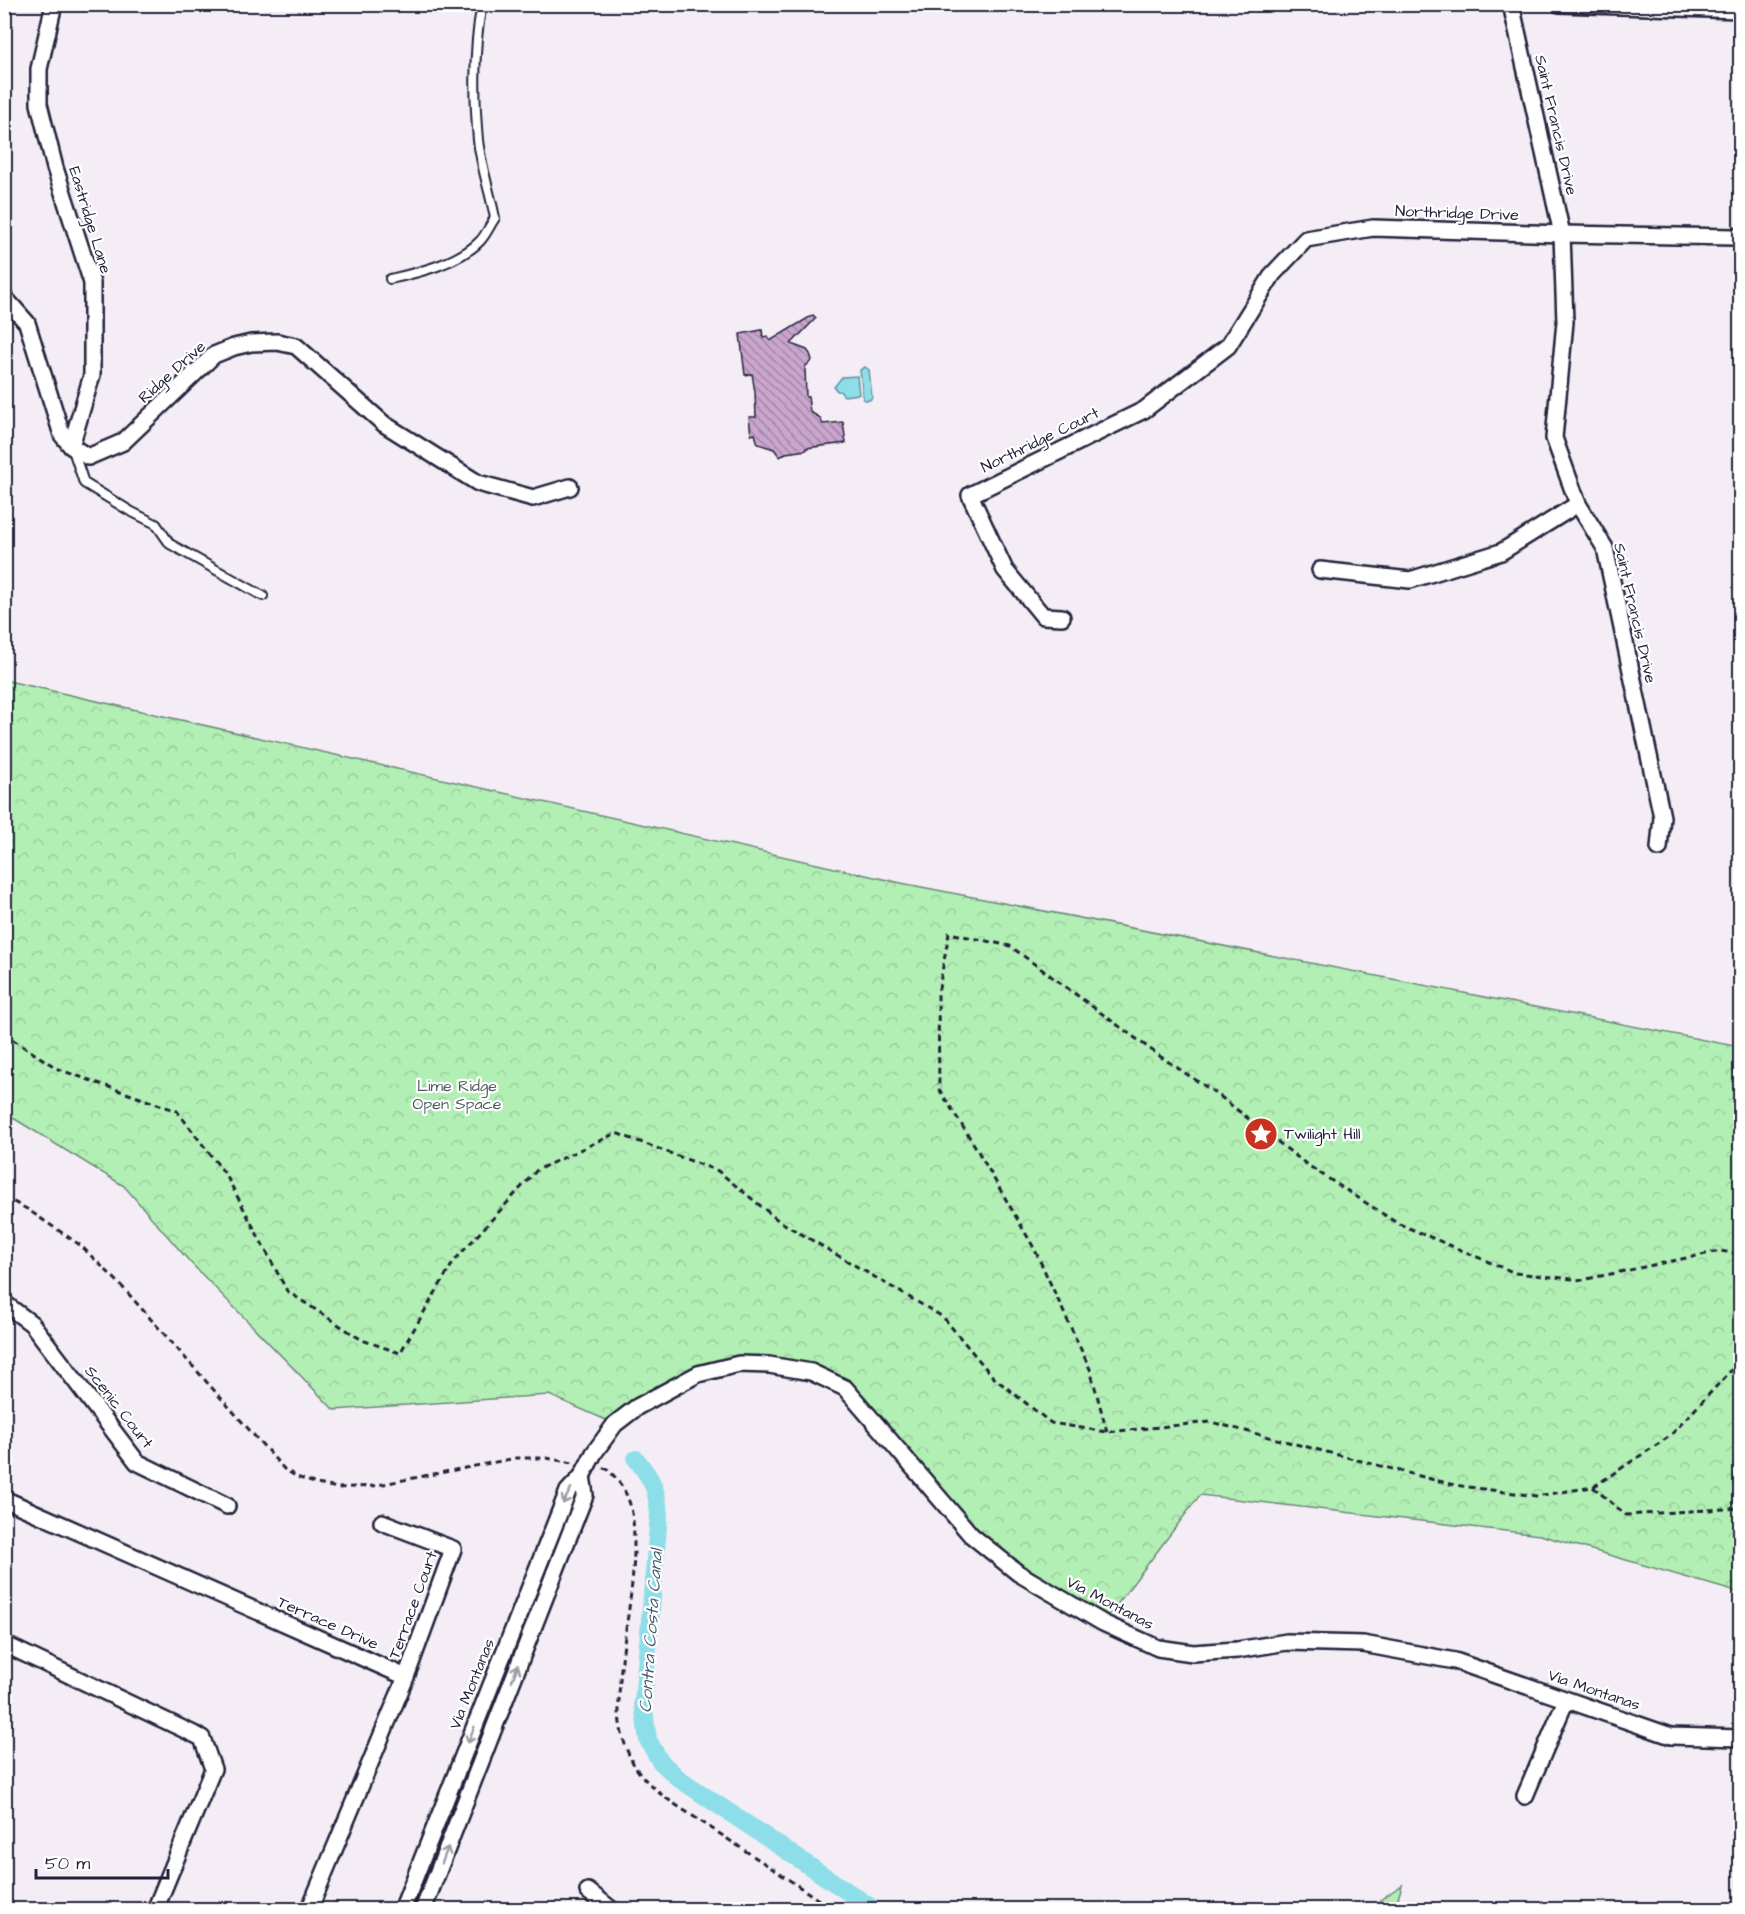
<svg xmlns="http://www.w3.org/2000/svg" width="1745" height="1914" font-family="'Architects Daughter',sans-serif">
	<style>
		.grass { fill: url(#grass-tufts); stroke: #6a8878; stroke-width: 1.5 }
		.park { fill: url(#park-crowns); stroke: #6a8878; stroke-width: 1.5 }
		.water { fill: #8ddee8; stroke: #6293a3; stroke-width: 1.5 }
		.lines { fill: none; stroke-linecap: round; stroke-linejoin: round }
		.canal { stroke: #8ddee8; stroke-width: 18 }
		.building { fill: url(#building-back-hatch); stroke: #22223b; stroke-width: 1.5 }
		.service-casing { stroke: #22223b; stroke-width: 12 }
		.minor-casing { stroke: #22223b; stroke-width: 20 }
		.path { stroke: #22223b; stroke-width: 3; stroke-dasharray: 6 4.5; stroke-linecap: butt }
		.service { stroke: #fff; stroke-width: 8 }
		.minor { stroke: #fff; stroke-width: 15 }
		.oneway { stroke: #9c9ca7 }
		.labels { text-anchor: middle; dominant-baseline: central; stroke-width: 4.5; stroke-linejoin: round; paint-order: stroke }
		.street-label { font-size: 16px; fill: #22223b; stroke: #fff }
		.park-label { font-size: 16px; fill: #4d605f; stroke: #fff }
		.poi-label { font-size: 16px; fill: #22223b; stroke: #fff; text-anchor: start }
		.water-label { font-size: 18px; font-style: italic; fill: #425a6f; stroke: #fff }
	</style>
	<defs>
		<pattern id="grass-tufts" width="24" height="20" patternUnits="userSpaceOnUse" patternTransform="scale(1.5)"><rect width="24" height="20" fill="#b2efb4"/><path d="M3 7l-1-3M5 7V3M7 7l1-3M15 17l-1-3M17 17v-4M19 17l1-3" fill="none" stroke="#99cd9c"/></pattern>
		<pattern id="park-crowns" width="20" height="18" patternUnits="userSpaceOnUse" patternTransform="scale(1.5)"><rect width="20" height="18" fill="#b2efb4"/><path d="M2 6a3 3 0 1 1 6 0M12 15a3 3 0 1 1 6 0" fill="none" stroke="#99cd9c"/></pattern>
		<pattern id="building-back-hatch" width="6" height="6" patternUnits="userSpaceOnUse" patternTransform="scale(1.5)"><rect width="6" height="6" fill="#caa5ce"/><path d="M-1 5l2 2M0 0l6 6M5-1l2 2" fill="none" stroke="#a486a8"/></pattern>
	</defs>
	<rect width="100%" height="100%" fill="#f4edf5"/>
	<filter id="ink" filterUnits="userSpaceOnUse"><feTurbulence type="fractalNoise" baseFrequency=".0167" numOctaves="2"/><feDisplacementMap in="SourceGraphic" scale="12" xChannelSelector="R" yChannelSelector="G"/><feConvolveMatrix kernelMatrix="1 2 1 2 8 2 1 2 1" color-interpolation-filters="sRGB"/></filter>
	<g filter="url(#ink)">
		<polygon class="grass" points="1402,1885 1395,1909 1367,1909"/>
		<polygon class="park" points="4,680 901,883 1740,1047 1740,1593 1540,1535 1200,1495 1103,1623 971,1535 845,1388 769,1365 698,1374 615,1424 549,1395 334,1410 190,1262 124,1186 5,1113"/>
		<g class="water">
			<polygon points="865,367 869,370 872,397 870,400 865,400 863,398 860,370"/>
			<polygon points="857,376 859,394 844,396 840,391 837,391 834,387 842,377"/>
		</g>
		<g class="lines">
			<path class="canal" d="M636,1459C652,1479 657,1489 659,1514L643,1703L648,1740L660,1761L678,1778L875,1910"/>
		</g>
		<polygon class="building" points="813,315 816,318 791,344 807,350 810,354 812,360 805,367 806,397 808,397 810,412 819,417 823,424 843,422 846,443 806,448 806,450 786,453 780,457 774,449 758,444 755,434 751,435 749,417 756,417 755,392 752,374 745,375 740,334 762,330 763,337 768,336 770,341"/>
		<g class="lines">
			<defs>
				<g id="service">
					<path d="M390,279C417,273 459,263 480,241C486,235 490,225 495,218C490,192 481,166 478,140C474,95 473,49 482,4"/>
					<polyline points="73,450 84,483 130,511 156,524 170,544 263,596"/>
				</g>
				<g id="minor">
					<polyline points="54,4 39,69 39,104 55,168 92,283 92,375 71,446"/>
					<polyline points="1511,4 1562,234 1565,322 1554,438 1578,504 1605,548 1662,817 1659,848"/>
					<polyline points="1559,4 1740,10"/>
					<polyline points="4,297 27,323 62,435 71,446 88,457 123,442 214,355 234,347 251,343 277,342 296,346 384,424 478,483 533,498 570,487"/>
					<polyline points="1320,570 1410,580 1501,552 1578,504"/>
					<polyline points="1062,617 1043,616 1005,570 970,495 1144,410 1228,346 1273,274 1306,239 1373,228 1562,234 1736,237 1740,239"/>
					<polyline points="4,1303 32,1324 137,1462 227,1506"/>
					<polyline points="582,1476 594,1453 615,1424 637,1407 698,1374 739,1364 769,1365 811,1372 845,1388 971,1535 1018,1573 1103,1623 1158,1648 1193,1653 1237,1650 1287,1642 1363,1644 1455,1661 1671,1736 1740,1738"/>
					<polyline points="4,1499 406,1677"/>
					<polyline points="4,1644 202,1738 213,1769 155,1910"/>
					<polyline points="1525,1796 1566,1700"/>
					<polyline points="588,1891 612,1910"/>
					<polyline points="309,1910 406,1677 453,1549 382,1522"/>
					<polyline points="402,1910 568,1491 582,1476 585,1495 423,1910"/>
				</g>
			</defs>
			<use href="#service" class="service-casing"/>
			<use href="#minor" class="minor-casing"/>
			<g class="path">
				<polyline points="4,1034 58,1069 177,1111 226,1175 287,1291 362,1340 400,1353 454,1261 537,1170 616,1133 718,1171 779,1221 943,1317 993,1377 1051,1423 1107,1432 1211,1422 1454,1485 1536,1496 1593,1487 1670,1436 1740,1361"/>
				<polyline points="4,1197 27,1209 80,1245 117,1281 284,1469 297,1477 317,1484 338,1488 373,1486 516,1458 546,1458 573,1463"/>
				<polyline points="1107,1432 1090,1369 1034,1248 975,1146 939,1089 938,994 949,933 1010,946 1161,1057 1217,1094 1306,1164 1397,1223 1515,1273 1582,1280 1720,1251 1740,1254"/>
				<path d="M603,1468L607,1469C634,1494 634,1517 634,1552C633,1603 619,1654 619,1705C618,1728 627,1760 643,1777C660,1797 686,1811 708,1826C750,1854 792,1881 833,1910"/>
				<polyline points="1593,1487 1626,1515 1740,1508"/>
			</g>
			<use href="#service" class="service"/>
			<use href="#minor" class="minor"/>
		</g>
		<defs><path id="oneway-shaft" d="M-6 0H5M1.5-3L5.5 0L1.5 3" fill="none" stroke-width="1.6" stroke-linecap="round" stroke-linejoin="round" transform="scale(1.5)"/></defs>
		<g class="oneway">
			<use href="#oneway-shaft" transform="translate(567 1496) rotate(118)"/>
			<use href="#oneway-shaft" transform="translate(515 1673) rotate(-69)"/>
			<use href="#oneway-shaft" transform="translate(471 1735) rotate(112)"/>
			<use href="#oneway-shaft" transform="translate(445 1855) rotate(-69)"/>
		</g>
	</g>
	<defs>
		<symbol id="sight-disc" viewBox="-11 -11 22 22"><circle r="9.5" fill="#c8321e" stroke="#fff"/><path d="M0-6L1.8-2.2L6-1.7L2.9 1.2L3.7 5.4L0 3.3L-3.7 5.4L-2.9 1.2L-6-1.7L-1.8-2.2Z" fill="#fff"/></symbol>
	</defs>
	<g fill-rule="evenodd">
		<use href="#sight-disc" x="1242" y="1115" width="38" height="38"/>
	</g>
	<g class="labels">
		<g class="street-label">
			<text transform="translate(1556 125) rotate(77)">Saint Francis Drive</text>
			<text transform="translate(1457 213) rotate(2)">Northridge Drive</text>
			<text transform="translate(90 220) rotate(73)">Eastridge Lane</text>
			<text transform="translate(172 372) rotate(-42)">Ridge Drive</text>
			<text transform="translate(1040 440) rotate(-26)">Northridge Court</text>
			<text transform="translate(1635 613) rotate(77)">Saint Francis Drive</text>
			<text transform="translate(119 1407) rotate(52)">Scenic Court</text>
			<text transform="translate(1110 1603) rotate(28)">Via Montanas</text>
			<text transform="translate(413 1605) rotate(-70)">Terrace Court</text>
			<text transform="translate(328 1623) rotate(24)">Terrace Drive</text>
			<text transform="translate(472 1684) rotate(-68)">Via Montanas</text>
			<text transform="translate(1594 1690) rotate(19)">Via Montanas</text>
		</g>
		<g class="park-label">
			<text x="457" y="1086">Lime Ridge<tspan x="457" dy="18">Open Space</tspan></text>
		</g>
		<g class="poi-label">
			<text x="1284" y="1134">Twilight Hill</text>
		</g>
		<g class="water-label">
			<text transform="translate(651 1631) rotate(-86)">Contra Costa Canal</text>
		</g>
	</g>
	<rect width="1745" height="1914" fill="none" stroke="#fff" stroke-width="24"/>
	<rect x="12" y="12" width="1721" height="1890" fill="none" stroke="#22223b" stroke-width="2" filter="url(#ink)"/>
	<path d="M36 1869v9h132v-9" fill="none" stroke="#22223b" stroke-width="3"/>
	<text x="45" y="1869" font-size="18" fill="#22223b" stroke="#ffffff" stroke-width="4.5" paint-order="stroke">50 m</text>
</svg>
